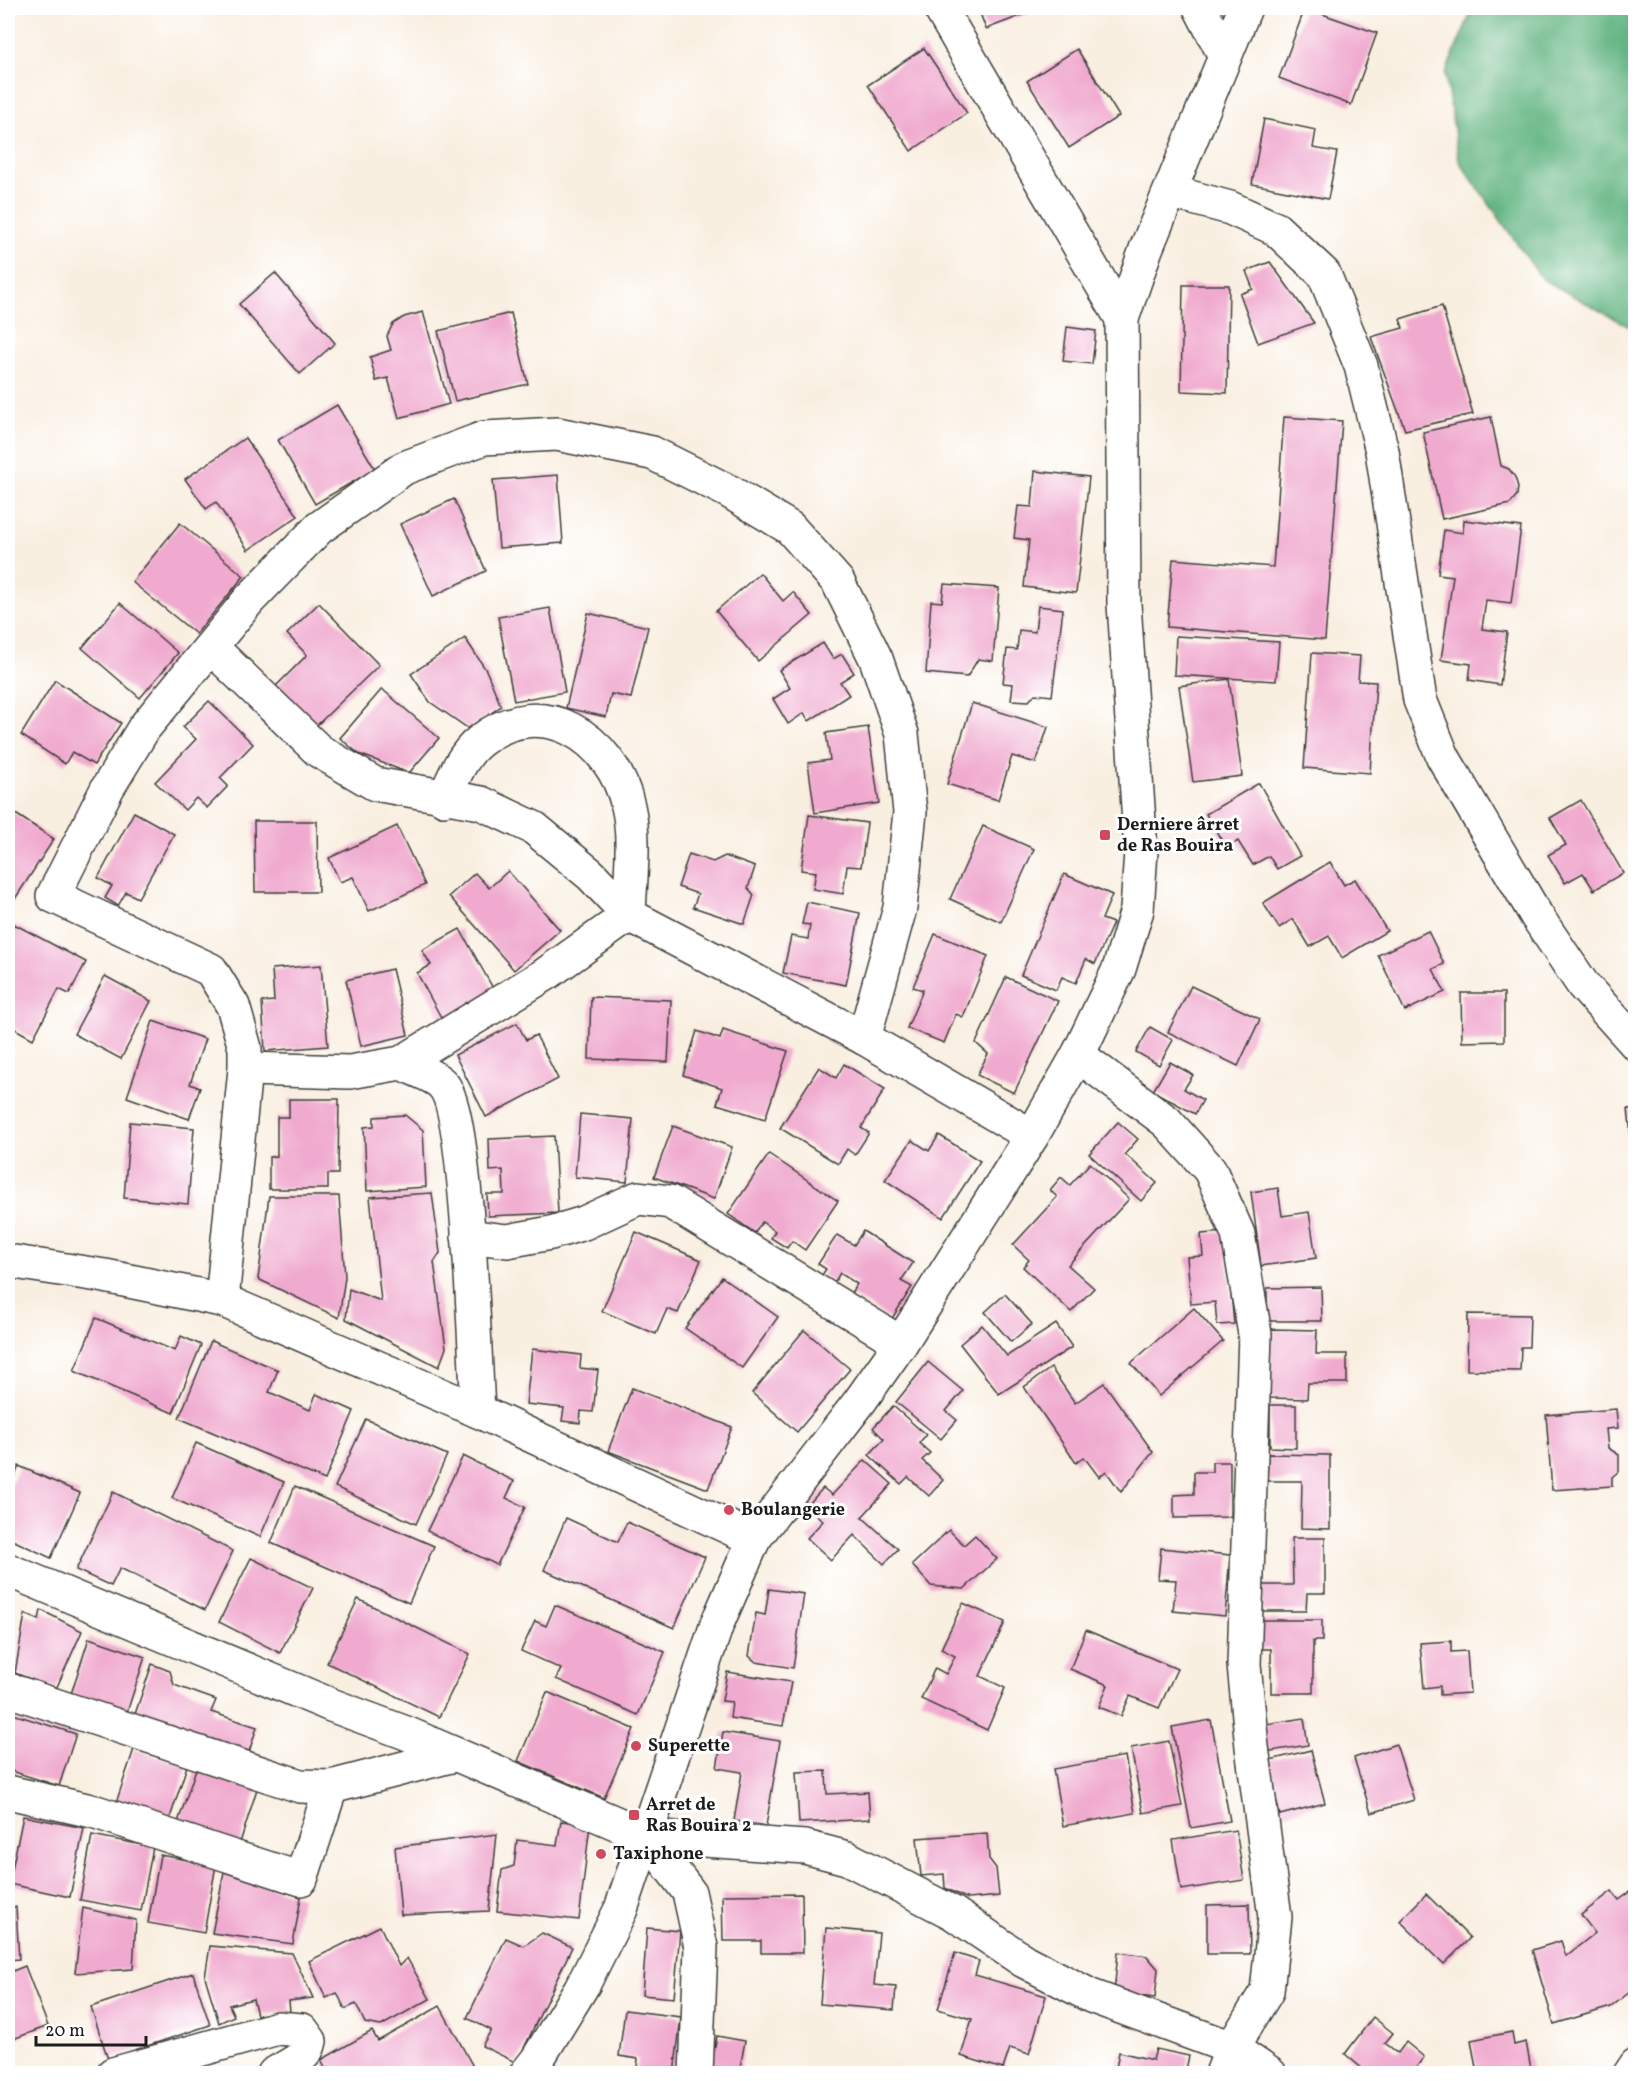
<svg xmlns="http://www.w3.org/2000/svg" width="1643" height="2081" font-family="Vollkorn,serif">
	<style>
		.forest { fill: #63b582; stroke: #40684f; stroke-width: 1.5 }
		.building { fill: #f0aacf }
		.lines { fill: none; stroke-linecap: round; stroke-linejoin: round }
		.minor-casing { stroke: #3d3c3a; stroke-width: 36 }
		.tertiary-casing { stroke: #3d3c3a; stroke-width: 36 }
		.minor { stroke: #fff; stroke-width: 33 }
		.tertiary { stroke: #fff; stroke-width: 33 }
		.poi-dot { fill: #d1495b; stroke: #fff; stroke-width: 2 }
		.labels { text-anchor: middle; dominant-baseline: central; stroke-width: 6; stroke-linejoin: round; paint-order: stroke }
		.poi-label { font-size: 18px; font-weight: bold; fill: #1c1c1c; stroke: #fff; text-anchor: start }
	</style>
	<rect width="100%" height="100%" fill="#fff"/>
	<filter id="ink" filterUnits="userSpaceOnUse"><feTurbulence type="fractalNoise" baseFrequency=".0167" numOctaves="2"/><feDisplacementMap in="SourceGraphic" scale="12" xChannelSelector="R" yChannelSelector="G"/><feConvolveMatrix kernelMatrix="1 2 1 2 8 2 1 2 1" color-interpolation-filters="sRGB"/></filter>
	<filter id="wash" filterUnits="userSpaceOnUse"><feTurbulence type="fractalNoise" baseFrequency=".008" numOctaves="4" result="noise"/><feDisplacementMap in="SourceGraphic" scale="24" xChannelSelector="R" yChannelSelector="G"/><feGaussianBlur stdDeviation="1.35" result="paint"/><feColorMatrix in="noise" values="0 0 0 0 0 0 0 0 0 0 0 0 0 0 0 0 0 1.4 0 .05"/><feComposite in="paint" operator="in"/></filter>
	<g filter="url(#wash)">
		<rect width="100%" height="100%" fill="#f9efe1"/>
		<polygon class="forest" points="1473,8 1635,8 1635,330 1542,279 1459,161 1445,74"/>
		<g id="blocks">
			<g class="building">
				<polygon points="978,8 1041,8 986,29"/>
				<polygon points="1305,8 1377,33 1351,105 1279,78"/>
				<polygon points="924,48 967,113 911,151 868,85"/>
				<polygon points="1077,49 1119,116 1069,148 1027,81"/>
				<polygon points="1264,119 1316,130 1313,148 1337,152 1328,199 1252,184"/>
				<polygon points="1270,262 1314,323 1258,343 1240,294 1253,289 1246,271"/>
				<polygon points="275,273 335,343 300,374 239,304"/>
				<polygon points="1183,285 1229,285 1227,393 1181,391"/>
				<polygon points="1442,306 1473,414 1405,430 1371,337 1403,328 1400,319"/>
				<polygon points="423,312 449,404 399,418 388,378 376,381 370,357 391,350 387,336 393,324 404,317"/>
				<polygon points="511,313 528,384 455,401 438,331"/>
				<polygon points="1067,327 1096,331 1092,364 1063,361"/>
				<polygon points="337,405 375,469 315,504 278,440"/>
				<polygon points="1284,417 1342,421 1325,640 1167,627 1173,559 1273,567"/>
				<polygon points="1491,417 1501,466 1509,469 1515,477 1518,487 1517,495 1510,504 1442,519 1423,432"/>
				<polygon points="245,438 298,516 248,550 216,502 206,509 185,479"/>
				<polygon points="1035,471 1089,477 1076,593 1024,587 1029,540 1014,538 1018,506 1032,507"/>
				<polygon points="558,475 563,543 499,548 493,480"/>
				<polygon points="454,499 486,571 433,596 400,524"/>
				<polygon points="1464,520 1521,527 1511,603 1486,600 1482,629 1507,632 1500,685 1469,680 1471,664 1441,660 1453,576 1438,574 1444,530 1463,533"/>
				<polygon points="180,523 244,576 196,634 132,582"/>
				<polygon points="760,573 783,601 793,592 812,615 758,661 716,611"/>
				<polygon points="944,584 999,588 993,661 978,659 967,677 926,673 931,601 942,602"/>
				<polygon points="120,603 178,653 140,698 82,648"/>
				<polygon points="319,603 379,665 315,727 276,686 307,655 287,634"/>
				<polygon points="1038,606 1063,609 1052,696 1035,694 1029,701 1011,700 1013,684 1003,683 1007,649 1017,650 1019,630 1035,632"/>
				<polygon points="550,608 565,692 514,701 498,617"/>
				<polygon points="588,613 648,627 631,698 611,694 606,717 566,708"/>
				<polygon points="1176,636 1279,642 1276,681 1174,675"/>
				<polygon points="465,638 486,670 501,706 469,729 430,702 411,674"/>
				<polygon points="823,643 833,659 842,654 854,673 840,682 849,695 809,721 804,713 788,724 773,699 790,688 779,670"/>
				<polygon points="1312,653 1360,656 1358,681 1376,682 1370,773 1304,768"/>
				<polygon points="1229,679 1242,776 1193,782 1179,686"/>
				<polygon points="55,680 121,723 94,765 72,752 65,764 21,735"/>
				<polygon points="382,689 439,738 409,773 359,754 340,738"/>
				<polygon points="209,701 253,744 220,778 228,786 207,808 196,798 185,810 155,782 196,739 183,727"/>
				<polygon points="972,703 1048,727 1036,763 1012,756 998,800 947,784"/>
				<polygon points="868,727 879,803 815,813 808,763 830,760 826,733"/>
				<polygon points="1259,783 1300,856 1277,869 1269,856 1253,865 1238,841 1226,848 1206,814"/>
				<polygon points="1581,800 1623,873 1594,890 1583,873 1565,883 1548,855 1566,845 1550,818"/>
				<polygon points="8,809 54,839 9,908 8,907"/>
				<polygon points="134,812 174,834 138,898 126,892 118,906 105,898 112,886 98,878"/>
				<polygon points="809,815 867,823 861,867 847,866 843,894 813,889 816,872 801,870"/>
				<polygon points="254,821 317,821 318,892 255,892"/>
				<polygon points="397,826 425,885 369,911 353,877 340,882 329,858"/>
				<polygon points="983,826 1034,849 1001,922 950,899"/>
				<polygon points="689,854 713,862 725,856 755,867 748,888 754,895 744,924 693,907 698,894 678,887"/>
				<polygon points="1330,862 1344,885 1355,879 1387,931 1342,958 1329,936 1310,947 1293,919 1279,928 1263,903"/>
				<polygon points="508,871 560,930 514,970 449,896 475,873 489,888"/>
				<polygon points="1064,874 1112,895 1102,919 1113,923 1095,964 1086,959 1076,983 1062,977 1056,990 1021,975"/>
				<polygon points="807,902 860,913 846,985 783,973 791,936 808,939 810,925 802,924"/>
				<polygon points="14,924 86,962 69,994 59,989 33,1039 8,1025 8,971 10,966 8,964 8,937"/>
				<polygon points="460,929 495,992 443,1021 417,973 431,965 422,950"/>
				<polygon points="1428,931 1444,964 1433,969 1445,992 1405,1011 1378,955"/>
				<polygon points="935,934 988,956 963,1017 956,1014 944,1043 907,1028 923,990 913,987"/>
				<polygon points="321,965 328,1046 265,1051 262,1002 274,1001 272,969"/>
				<polygon points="392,969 408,1035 361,1046 346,980"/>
				<polygon points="105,976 151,1001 121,1059 74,1034"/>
				<polygon points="1006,977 1058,1001 1014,1093 977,1075 988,1054 976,1043"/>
				<polygon points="1191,986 1260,1019 1238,1066 1168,1032"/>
				<polygon points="1461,993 1504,993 1504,1041 1462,1042"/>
				<polygon points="591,997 671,1000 668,1062 589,1059"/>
				<polygon points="153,1021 205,1039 190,1084 200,1088 189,1119 127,1097"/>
				<polygon points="517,1023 526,1040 536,1035 558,1079 486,1117 455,1055"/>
				<polygon points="1150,1027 1173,1040 1159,1065 1136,1052"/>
				<polygon points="723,1030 788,1051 765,1119 717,1104 722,1088 683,1075 697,1031 720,1039"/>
				<polygon points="1170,1062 1193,1075 1184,1089 1203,1100 1195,1114 1153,1091"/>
				<polygon points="844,1064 885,1089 861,1128 869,1133 855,1155 847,1149 838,1164 780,1128 819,1067 836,1078"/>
				<polygon points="289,1099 339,1099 338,1174 328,1174 328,1189 269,1189 269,1157 277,1156 277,1117 289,1117"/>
				<polygon points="1636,1108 1636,1163 1634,1163 1628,1109"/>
				<polygon points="580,1114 633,1119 627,1182 575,1177"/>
				<polygon points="405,1115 423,1130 426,1187 367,1191 364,1127 374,1126 374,1117"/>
				<polygon points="130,1122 194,1128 188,1204 124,1198"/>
				<polygon points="1118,1122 1138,1139 1125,1154 1157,1183 1141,1201 1089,1154"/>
				<polygon points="673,1126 732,1147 714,1199 654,1177"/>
				<polygon points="939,1135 980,1161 943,1218 885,1180 912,1140 929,1151"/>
				<polygon points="554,1136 558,1213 488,1216 487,1194 504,1194 503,1170 490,1171 489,1139"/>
				<polygon points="769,1154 838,1201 805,1250 792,1241 787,1248 771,1238 775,1231 762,1222 755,1233 728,1214"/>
				<polygon points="1090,1163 1129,1199 1068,1265 1094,1288 1071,1312 1023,1267 1029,1260 1013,1245 1057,1197 1050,1190 1061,1177 1070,1185"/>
				<polygon points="1278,1188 1282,1216 1309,1212 1316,1258 1261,1266 1251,1192"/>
				<polygon points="432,1193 440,1253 434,1262 446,1348 439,1367 346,1319 349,1289 381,1301 370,1197"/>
				<polygon points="269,1196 339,1196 345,1277 339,1318 258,1279"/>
				<polygon points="863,1231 913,1263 901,1281 912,1287 891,1320 850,1294 857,1284 840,1273 834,1283 822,1275 826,1269 818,1264 837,1235 854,1245"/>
				<polygon points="636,1232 701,1260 678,1313 667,1309 656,1334 602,1311"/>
				<polygon points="1225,1232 1234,1324 1217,1325 1215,1302 1191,1304 1187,1257 1203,1256 1201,1234"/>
				<polygon points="722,1277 778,1317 742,1368 685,1328"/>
				<polygon points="1321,1287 1322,1321 1267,1321 1267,1288"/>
				<polygon points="1005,1294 1032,1324 1011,1342 985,1312"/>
				<polygon points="1194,1308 1223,1341 1159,1396 1131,1363"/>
				<polygon points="1468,1314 1530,1315 1529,1347 1521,1347 1520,1371 1467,1370"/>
				<polygon points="96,1318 175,1351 181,1336 201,1345 173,1413 74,1371"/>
				<polygon points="1056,1324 1072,1347 999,1394 960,1344 982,1325 1007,1356"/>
				<polygon points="1270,1329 1317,1330 1316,1354 1347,1354 1347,1383 1308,1383 1307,1399 1269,1398"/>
				<polygon points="804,1330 850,1369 797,1432 752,1393"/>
				<polygon points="211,1341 278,1370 269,1392 310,1410 316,1394 354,1411 325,1480 179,1418"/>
				<polygon points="532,1349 581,1355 580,1368 598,1370 593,1412 581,1411 580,1423 562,1421 564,1408 526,1404"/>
				<polygon points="928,1362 963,1391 946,1411 957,1420 941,1439 896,1402"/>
				<polygon points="1051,1368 1075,1403 1104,1383 1153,1452 1121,1492 1106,1471 1099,1477 1084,1457 1076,1463 1024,1387"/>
				<polygon points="632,1388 732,1427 708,1489 608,1451"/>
				<polygon points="1270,1405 1296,1405 1296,1448 1270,1447"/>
				<polygon points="893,1406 926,1435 919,1443 930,1453 922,1460 943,1480 929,1496 908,1477 901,1484 869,1455 884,1439 873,1428"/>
				<polygon points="1616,1409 1618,1428 1606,1429 1608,1448 1619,1455 1619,1471 1612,1477 1612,1486 1552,1490 1546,1415"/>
				<polygon points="366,1419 447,1455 416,1524 335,1487"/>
				<polygon points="196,1443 284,1482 260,1537 172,1498"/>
				<polygon points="1268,1454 1330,1455 1330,1529 1301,1528 1302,1481 1267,1481"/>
				<polygon points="463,1456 514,1481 506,1498 525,1507 497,1565 427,1531"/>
				<polygon points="865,1460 892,1484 862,1517 898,1549 884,1564 854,1535 831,1560 807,1538 823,1521 807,1506 823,1488 832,1495"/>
				<polygon points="1212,1462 1230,1462 1230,1517 1174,1518 1174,1495 1194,1494 1194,1472 1212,1472"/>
				<polygon points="19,1466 80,1493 51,1558 8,1538 8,1492"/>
				<polygon points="295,1486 434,1546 409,1603 271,1543"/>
				<polygon points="113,1492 233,1551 205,1610 120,1568 111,1586 76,1570"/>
				<polygon points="566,1518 618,1542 627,1522 705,1557 674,1628 544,1570"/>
				<polygon points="949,1530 964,1545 975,1535 997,1559 964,1589 931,1586 912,1565"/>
				<polygon points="1292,1538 1325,1538 1325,1593 1307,1593 1306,1611 1262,1611 1262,1585 1293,1585"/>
				<polygon points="1161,1548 1230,1555 1225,1616 1173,1611 1176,1580 1158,1579"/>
				<polygon points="251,1558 313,1588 280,1653 219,1622"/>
				<polygon points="769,1589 804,1594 793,1668 756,1662 749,1656 756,1613 765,1615"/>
				<polygon points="358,1599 470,1654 439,1717 327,1663"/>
				<polygon points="963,1603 1005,1622 980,1676 1005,1688 987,1730 921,1699 935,1668 946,1674 955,1656 941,1649"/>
				<polygon points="555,1605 665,1652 638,1715 556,1679 561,1669 521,1651 535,1621 546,1626"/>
				<polygon points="41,1610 82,1631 56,1689 15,1673 25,1614 39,1620"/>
				<polygon points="1260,1620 1322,1620 1322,1641 1313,1641 1313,1693 1271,1693 1271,1649 1260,1649"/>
				<polygon points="1086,1630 1177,1669 1159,1708 1130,1696 1121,1716 1099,1707 1108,1685 1070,1669"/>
				<polygon points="89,1638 145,1657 127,1712 71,1694"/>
				<polygon points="1451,1641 1451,1652 1467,1651 1470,1693 1440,1695 1440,1686 1424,1688 1420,1643"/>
				<polygon points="152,1664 170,1671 174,1685 216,1700 211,1712 257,1727 248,1755 134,1717"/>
				<polygon points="727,1672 791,1682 783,1726 730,1718 732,1702 722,1701"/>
				<polygon points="547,1692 634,1729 604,1798 518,1761"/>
				<polygon points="13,1714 76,1734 59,1786 8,1770 8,1731"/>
				<polygon points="1304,1718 1308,1745 1265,1752 1260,1725"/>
				<polygon points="1211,1720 1230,1821 1191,1828 1172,1727"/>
				<polygon points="723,1732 780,1741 766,1826 734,1821 742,1772 717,1768"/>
				<polygon points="1169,1741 1182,1806 1143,1813 1131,1748"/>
				<polygon points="1396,1744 1414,1800 1371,1813 1354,1758"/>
				<polygon points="134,1749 187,1766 169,1821 116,1803"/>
				<polygon points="1311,1750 1325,1803 1280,1815 1266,1761"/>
				<polygon points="1125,1756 1135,1813 1063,1826 1053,1769"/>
				<polygon points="196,1769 257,1789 239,1846 177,1825"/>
				<polygon points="826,1771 827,1794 868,1792 870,1819 799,1823 796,1772"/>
				<polygon points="23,1816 84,1828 70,1897 9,1884"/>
				<polygon points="561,1821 590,1824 579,1920 497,1911 502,1870 514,1866 517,1840 557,1845"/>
				<polygon points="1236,1830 1244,1880 1181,1890 1173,1840"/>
				<polygon points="987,1833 989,1859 996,1868 999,1896 968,1899 945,1888 944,1874 921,1876 917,1838"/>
				<polygon points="497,1834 489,1911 401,1915 395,1847"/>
				<polygon points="92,1835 153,1847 141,1911 80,1900"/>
				<polygon points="160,1855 216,1865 204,1933 148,1923"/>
				<polygon points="224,1872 301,1897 293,1944 212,1933"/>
				<polygon points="1636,1888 1636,1987 1611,2007 1554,2024 1532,1950 1561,1941 1566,1956 1595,1933 1581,1915 1612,1891 1619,1900"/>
				<polygon points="802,1894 803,1953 761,1953 761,1941 723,1941 722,1895"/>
				<polygon points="1426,1894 1470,1938 1444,1964 1400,1921"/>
				<polygon points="1249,1904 1250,1954 1207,1954 1207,1905"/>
				<polygon points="16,1907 19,1959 8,1960 8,1908"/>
				<polygon points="83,1908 136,1920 133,1969 75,1973"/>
				<polygon points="380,1926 399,1966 407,1958 430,1999 381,2026 365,2023 356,2004 345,2009 337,1993 326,1998 309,1961"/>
				<polygon points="647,1928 680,1931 674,1998 642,1995"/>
				<polygon points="826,1928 879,1933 874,1985 896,1987 894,2010 820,2004"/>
				<polygon points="542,1933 572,1947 517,2063 482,2046 491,2030 467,2018 506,1938 524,1946"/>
				<polygon points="210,1946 292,1953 313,1998 289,2001 290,2012 257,2015 253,1999 229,2005 234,2016 219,2023 205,1977"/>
				<polygon points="1118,1952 1147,1956 1158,1969 1155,1998 1114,1993"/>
				<polygon points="955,1953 979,1961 975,1975 1046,1996 1029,2054 1010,2048 1003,2069 961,2056 972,2019 938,2009"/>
				<polygon points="25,1966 48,2026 8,2041 8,1973"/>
				<polygon points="193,1973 210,2025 108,2059 91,2007"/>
				<polygon points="440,2006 477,2074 328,2074 321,2060 372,2031 378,2041"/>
				<polygon points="625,2010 681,2017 674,2074 636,2074 638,2059 619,2056"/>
				<polygon points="1373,2017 1393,2033 1385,2043 1398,2053 1406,2042 1424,2057 1411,2074 1363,2074 1365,2071 1345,2054"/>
				<polygon points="1512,2032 1514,2045 1526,2042 1532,2074 1477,2074 1471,2040"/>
				<polygon points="717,2036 745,2041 739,2074 710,2074"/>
				<polygon points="1156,2049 1189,2056 1185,2074 1115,2074 1119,2052 1153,2060"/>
			</g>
		</g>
	</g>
	<g filter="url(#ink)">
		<use href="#blocks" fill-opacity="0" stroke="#3d3c3a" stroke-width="1.5"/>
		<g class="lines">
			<defs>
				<g id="minor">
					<polyline points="940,8 1122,319"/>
					<polyline points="1200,8 1225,56"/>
					<polyline points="1171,192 1230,208 1276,229 1324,274 1361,366 1382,451 1420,700 1443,757 1536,915 1583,985 1636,1044"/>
					<polyline points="212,648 319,751 375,784 481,803 534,828 591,875 629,915 864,1038 1032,1136"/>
					<polyline points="1078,1055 1167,1122 1210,1170 1238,1234 1255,1334 1244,1665 1252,1747 1275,1917 1267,1991 1232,2048 1222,2074"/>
					<path d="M401,1063C413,1069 433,1075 442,1084C468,1109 475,1362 478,1411"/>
					<path d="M245,1069L350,1072L401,1063L546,974L629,915C630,880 636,840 628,806C612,737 541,692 480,741C462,755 453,779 444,799"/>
					<polyline points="468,1236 507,1241 551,1233 584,1223 638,1198 670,1202 901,1343"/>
					<polyline points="8,1261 105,1276 222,1300 478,1411 754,1539"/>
					<polyline points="222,1300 245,1069 245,1048 233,1006 211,970 53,896 107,789 144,728 249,600 319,528 404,468 484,438 557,434 652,453 730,492 790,528 838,582 876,659 902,734 910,812 900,908 864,1038"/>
					<polyline points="8,1570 331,1705 406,1733 646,1836 805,1847 847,1858 953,1913 1024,1961 1091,1996 1232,2048 1270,2074"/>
					<polyline points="9,1690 300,1786 331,1787 454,1755"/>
					<polyline points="8,1792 96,1812 301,1879 331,1787"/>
					<polyline points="646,1836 689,1892 701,1947 696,2074"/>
					<path d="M113,2074L278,2028L302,2030L310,2041C307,2059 288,2065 274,2074"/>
					<polyline points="1630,2074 1636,2065"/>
				</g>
				<polyline id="tertiary" points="526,2074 537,2060 584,1983 621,1909 717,1624 754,1539 860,1401 901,1343 1032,1136 1078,1055 1119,969 1137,910 1141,851 1124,604 1122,319 1146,249 1245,8"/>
			</defs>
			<use href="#minor" class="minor-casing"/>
			<use href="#tertiary" class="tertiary-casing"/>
			<use href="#minor" class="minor"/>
			<use href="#tertiary" class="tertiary"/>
		</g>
	</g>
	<g class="poi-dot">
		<rect x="1099" y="829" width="12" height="12" rx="3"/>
		<circle cx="729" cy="1510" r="6"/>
		<circle cx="636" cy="1746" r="6"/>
		<rect x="628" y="1809" width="12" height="12" rx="3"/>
		<circle cx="601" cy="1854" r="6"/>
	</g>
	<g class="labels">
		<g class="poi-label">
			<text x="1117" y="825">Derniere ârret<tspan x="1117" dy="21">de Ras Bouira</tspan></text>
			<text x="741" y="1510">Boulangerie</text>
			<text x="648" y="1746">Superette</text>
			<text x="646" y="1805">Arret de<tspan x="646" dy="21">Ras Bouira 2</tspan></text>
			<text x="613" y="1854">Taxiphone</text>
		</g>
	</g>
	<rect width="1643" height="2081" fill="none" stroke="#fff" stroke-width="30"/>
	<path d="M36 2036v9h110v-9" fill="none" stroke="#1c1c1c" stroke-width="3"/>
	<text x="45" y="2036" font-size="18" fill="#1c1c1c" stroke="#ffffff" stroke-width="4.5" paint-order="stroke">20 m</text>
</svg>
